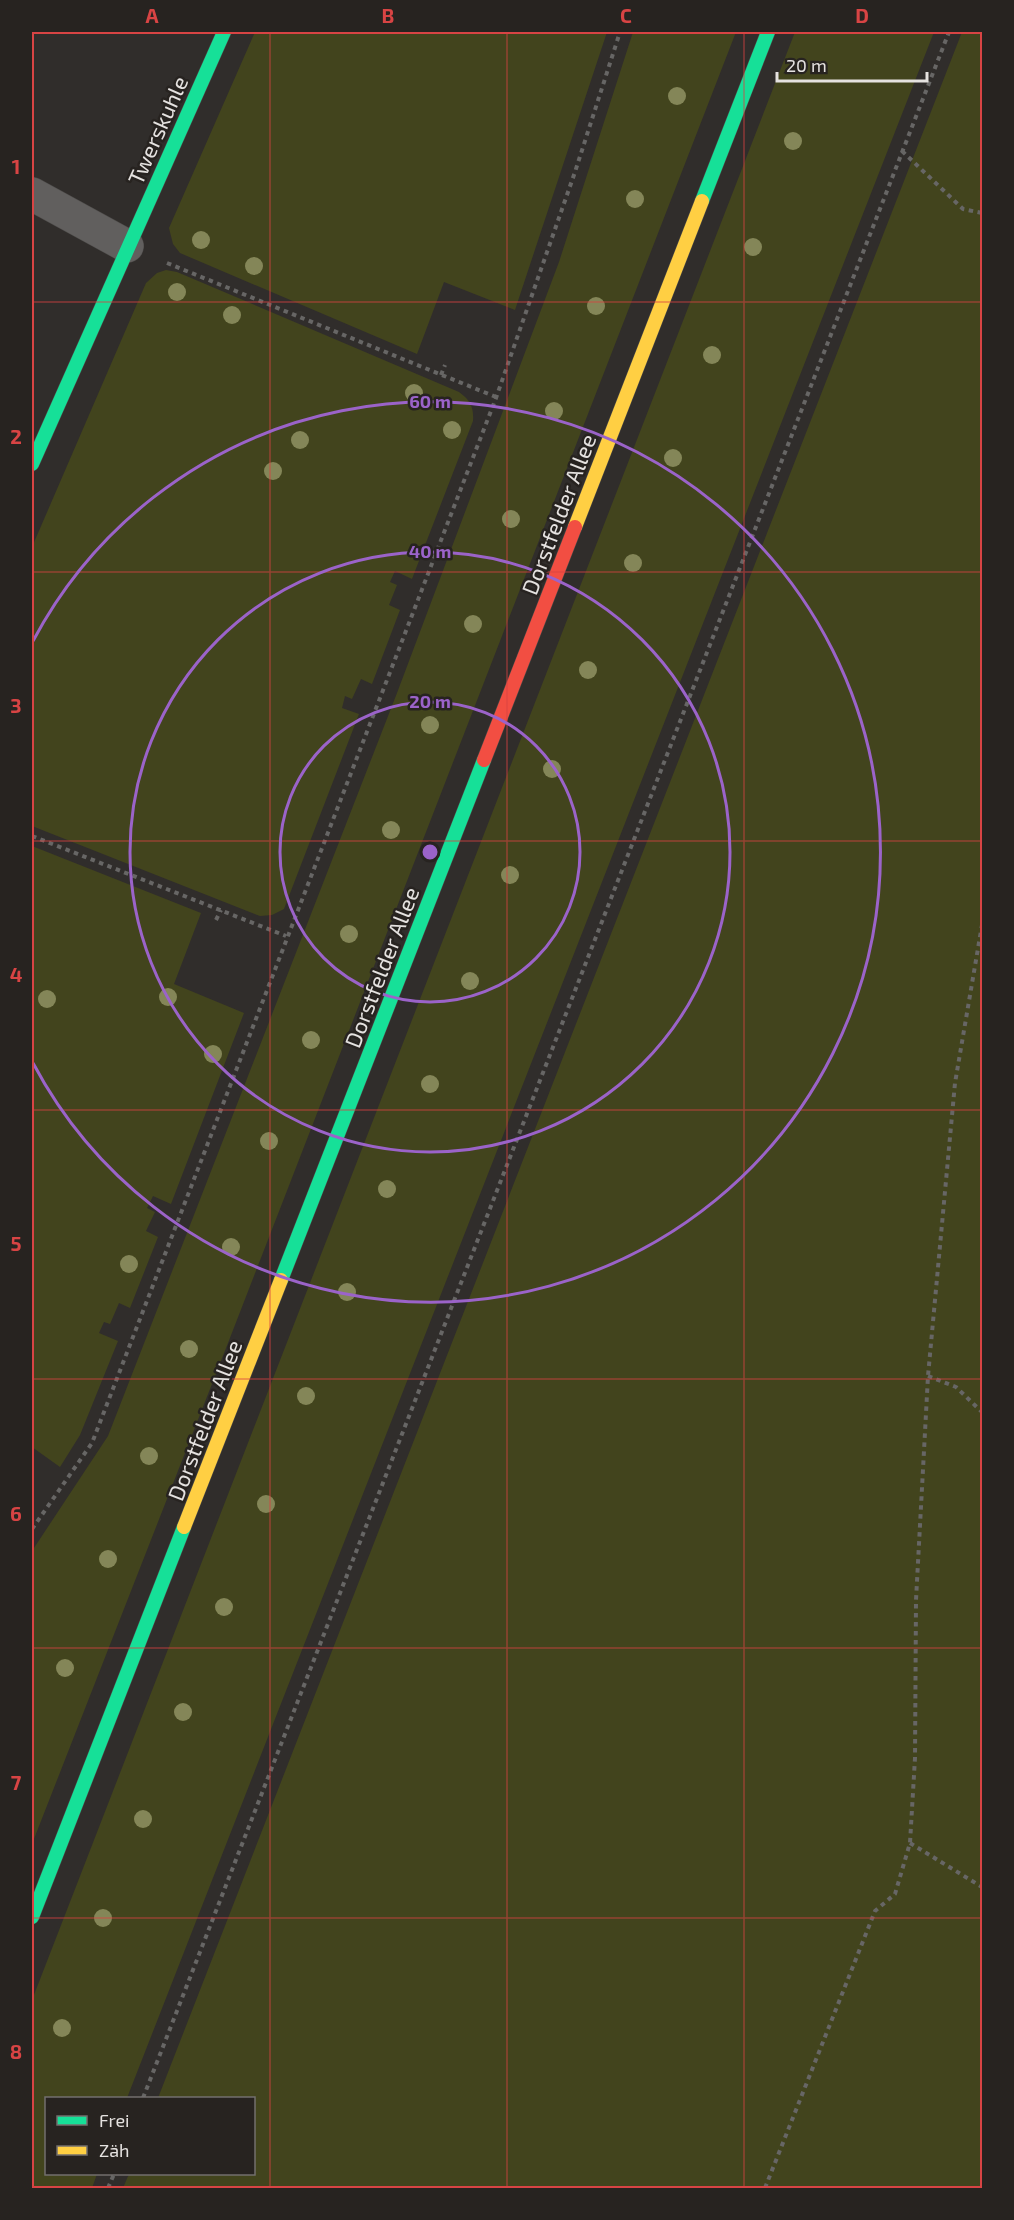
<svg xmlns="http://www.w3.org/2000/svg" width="1014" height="2220" font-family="'Exo 2',sans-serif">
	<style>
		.green { fill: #42441d }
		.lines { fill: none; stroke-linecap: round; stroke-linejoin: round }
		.street-casing { stroke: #4d4b49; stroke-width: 34 }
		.fast-casing { stroke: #4d4b49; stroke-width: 15 }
		.slow-casing { stroke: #4d4b49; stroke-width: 15 }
		.jam-casing { stroke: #4d4b49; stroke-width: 15 }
		.path { stroke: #676665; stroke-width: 4; stroke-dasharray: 4.5 4.5; stroke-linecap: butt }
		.street { stroke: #615f5e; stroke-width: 33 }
		.fast { stroke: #16e098; stroke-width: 14 }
		.slow { stroke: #ffcf43; stroke-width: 14 }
		.jam { stroke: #f24e42; stroke-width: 14 }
		.tree { fill: #848658 }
		.grid { fill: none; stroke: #d84444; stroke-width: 1.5; stroke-opacity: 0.55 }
		.ring { fill: none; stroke: #9b63c9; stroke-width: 3 }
		.labels { text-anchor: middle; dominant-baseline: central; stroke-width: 5; stroke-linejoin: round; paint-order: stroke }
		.street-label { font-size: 22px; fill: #e5e2e0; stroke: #272320 }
		.centre { fill: #9b63c9; stroke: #272320; stroke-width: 3 }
		.ring-label { font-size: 18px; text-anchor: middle; font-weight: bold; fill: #9b63c9; stroke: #272320; stroke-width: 5; stroke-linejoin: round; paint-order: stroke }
		.neatline { fill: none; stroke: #d84444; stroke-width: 2 }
		.grid-label { font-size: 20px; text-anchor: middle; font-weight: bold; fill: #d84444 }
	</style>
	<rect width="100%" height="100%" fill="#302d2b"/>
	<g class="green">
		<polygon points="255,32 607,32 515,310 444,282 417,354 180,253 173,244 169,228"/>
		<polygon points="633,32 736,32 228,1343 32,1844 32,1551 108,1436 397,693 559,262"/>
		<polygon points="795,32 934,32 127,2098 46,2098 46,2174 97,2174 92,2188 32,2188 32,2000"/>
		<polygon points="962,32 982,32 982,2188 123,2188 129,2174 254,2174 254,2098 158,2098"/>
		<path d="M166,270L177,272L459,392C470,400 474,407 473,421L412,579L395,571L390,582L397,585L389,605L400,610L372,684L361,679L352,699L345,696L342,708L359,714L284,909L272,915L260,916L32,826V547L146,283L157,273Z"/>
		<polygon points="32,846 201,913 174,984 244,1013 171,1204 153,1196 147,1208 155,1212 146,1231 158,1237 130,1308 119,1303 110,1324 104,1322 99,1333 118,1341 80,1435 60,1467 32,1447"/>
	</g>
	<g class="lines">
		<defs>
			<polyline id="street" points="32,194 127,246"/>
			<g id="fast">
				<polyline points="702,201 768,32"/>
				<polyline points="32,464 224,32"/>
				<polyline points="281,1280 484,760"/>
				<polyline points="32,1917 184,1527"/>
			</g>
			<g id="slow">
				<polyline points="575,527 702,201"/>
				<polyline points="184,1527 281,1280"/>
			</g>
			<polyline id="jam" points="484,760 575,527"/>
		</defs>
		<use href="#street" class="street-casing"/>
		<use href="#fast" class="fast-casing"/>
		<use href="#slow" class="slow-casing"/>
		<use href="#jam" class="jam-casing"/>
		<g class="path">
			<polyline points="902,151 963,209 982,213"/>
			<polyline points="167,263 496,397"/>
			<polyline points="441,375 445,365"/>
			<polyline points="32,836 286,936"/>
			<polyline points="216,920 221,910"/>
			<polyline points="928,1376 956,1387 982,1412"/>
			<polyline points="32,1529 92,1443 496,398 575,172 620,32"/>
			<polyline points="910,1843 982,1887"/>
			<polyline points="143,2098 949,32"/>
			<polyline points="108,2188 114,2174"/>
			<polyline points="765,2188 875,1911 895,1894 910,1843 915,1758 916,1600 928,1376 955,1083 982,925"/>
		</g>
		<use href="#street" class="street"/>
		<use href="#fast" class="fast"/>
		<use href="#slow" class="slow"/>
		<use href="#jam" class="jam"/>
	</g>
	<g class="tree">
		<circle cx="677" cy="96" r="9"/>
		<circle cx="793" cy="141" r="9"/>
		<circle cx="635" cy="199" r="9"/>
		<circle cx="201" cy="240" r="9"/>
		<circle cx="753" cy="247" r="9"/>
		<circle cx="254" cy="266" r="9"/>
		<circle cx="177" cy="292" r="9"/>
		<circle cx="596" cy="306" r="9"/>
		<circle cx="232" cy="315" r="9"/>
		<circle cx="712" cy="355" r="9"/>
		<circle cx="414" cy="393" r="9"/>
		<circle cx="554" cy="411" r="9"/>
		<circle cx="452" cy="430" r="9"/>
		<circle cx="300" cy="440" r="9"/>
		<circle cx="673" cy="458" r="9"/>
		<circle cx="273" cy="471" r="9"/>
		<circle cx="511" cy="519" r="9"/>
		<circle cx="633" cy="563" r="9"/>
		<circle cx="473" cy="624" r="9"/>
		<circle cx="588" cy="670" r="9"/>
		<circle cx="430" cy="725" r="9"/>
		<circle cx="552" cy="769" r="9"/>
		<circle cx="391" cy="830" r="9"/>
		<circle cx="510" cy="875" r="9"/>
		<circle cx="349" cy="934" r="9"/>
		<circle cx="470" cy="981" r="9"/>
		<circle cx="168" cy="997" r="9"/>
		<circle cx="47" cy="999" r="9"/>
		<circle cx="311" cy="1040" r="9"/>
		<circle cx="213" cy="1054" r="9"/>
		<circle cx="430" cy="1084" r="9"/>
		<circle cx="269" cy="1141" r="9"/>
		<circle cx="387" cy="1189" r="9"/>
		<circle cx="231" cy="1247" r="9"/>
		<circle cx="129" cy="1264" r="9"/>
		<circle cx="347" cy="1292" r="9"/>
		<circle cx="189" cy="1349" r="9"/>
		<circle cx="306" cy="1396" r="9"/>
		<circle cx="149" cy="1456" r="9"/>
		<circle cx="266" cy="1504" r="9"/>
		<circle cx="108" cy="1559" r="9"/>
		<circle cx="224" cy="1607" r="9"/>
		<circle cx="65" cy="1668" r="9"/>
		<circle cx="183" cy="1712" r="9"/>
		<circle cx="143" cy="1819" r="9"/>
		<circle cx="103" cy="1918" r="9"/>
		<circle cx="62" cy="2028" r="9"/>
	</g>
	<path class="grid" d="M270,32V2188M507,32V2188M744,32V2188M32,302H982M32,572H982M32,841H982M32,1110H982M32,1379H982M32,1648H982M32,1918H982"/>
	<g class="ring">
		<circle cx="430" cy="852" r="150"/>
		<circle cx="430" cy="852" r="300"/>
		<path d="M33 641A450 450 0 1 1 33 1063"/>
	</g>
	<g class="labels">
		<g class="street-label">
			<text transform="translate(157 130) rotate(-66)">Twerskuhle</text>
			<text transform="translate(558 514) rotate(-69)">Dorstfelder Allee</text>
			<text transform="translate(381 967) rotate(-69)">Dorstfelder Allee</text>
			<text transform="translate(204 1420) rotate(-69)">Dorstfelder Allee</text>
		</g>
	</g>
	<circle cx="430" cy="852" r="9" class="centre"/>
	<g class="ring-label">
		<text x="430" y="408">60 m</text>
		<text x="430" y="558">40 m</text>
		<text x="430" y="708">20 m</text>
	</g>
	<rect width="1014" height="2220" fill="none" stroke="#272320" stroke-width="66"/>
	<rect x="45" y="2097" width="210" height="78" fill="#272320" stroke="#736f6d" stroke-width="1.5"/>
	<rect x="57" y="2116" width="30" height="9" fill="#16e098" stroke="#736f6d" stroke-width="1.5"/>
	<text x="99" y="2127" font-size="18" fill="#e5e2e0">Frei</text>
	<rect x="57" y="2146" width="30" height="9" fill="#ffcf43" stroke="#736f6d" stroke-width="1.5"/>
	<text x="99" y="2157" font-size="18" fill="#e5e2e0">Zäh</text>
	<path d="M777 72v9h150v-9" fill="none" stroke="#e5e2e0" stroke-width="3"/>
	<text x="786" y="72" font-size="18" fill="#e5e2e0" stroke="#272320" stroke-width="4.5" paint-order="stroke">20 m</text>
	<rect x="33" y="33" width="948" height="2154" class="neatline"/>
	<g class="grid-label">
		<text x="152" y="23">A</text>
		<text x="388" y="23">B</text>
		<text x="626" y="23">C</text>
		<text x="862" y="23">D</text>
		<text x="16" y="174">1</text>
		<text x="16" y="444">2</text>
		<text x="16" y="713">3</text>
		<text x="16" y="982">4</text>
		<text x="16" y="1251">5</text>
		<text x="16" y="1521">6</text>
		<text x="16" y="1790">7</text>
		<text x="16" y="2059">8</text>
	</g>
</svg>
